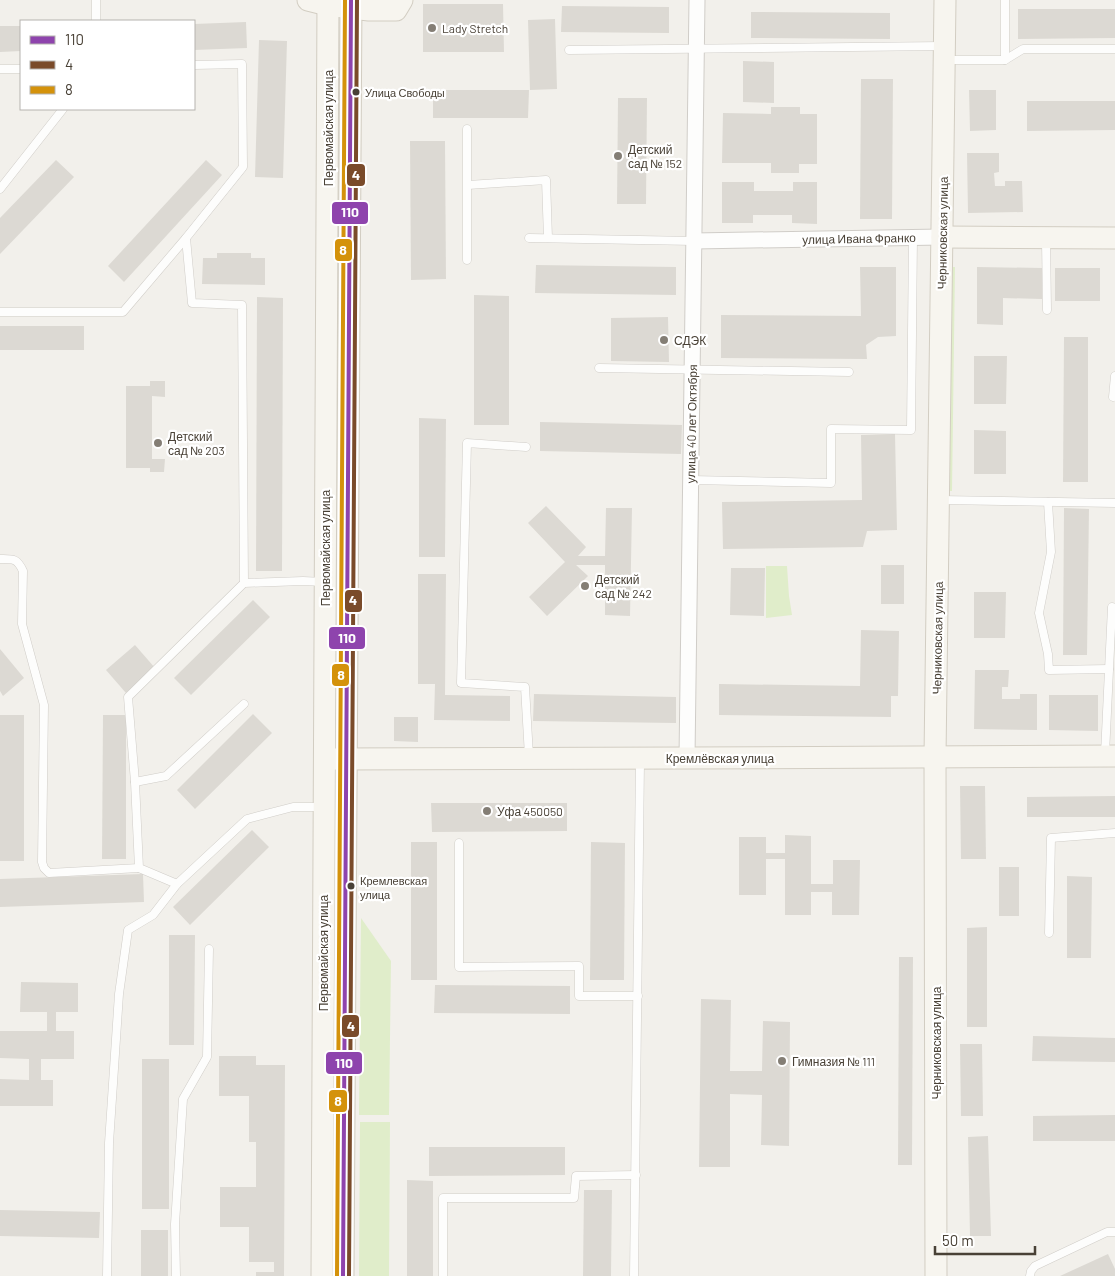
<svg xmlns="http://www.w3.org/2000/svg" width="1115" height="1276" font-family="Barlow,sans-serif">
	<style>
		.green { fill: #e0edca }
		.building { fill: #dcd9d3 }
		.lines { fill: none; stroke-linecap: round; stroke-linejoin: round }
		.lane-casing { stroke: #d0cdc8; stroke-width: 9 }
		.street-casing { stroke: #d0cdc8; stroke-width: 17 }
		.secondary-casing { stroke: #d2cdc2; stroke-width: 23 }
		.lane { stroke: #fdfdfc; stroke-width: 8 }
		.street { stroke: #fdfdfc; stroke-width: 15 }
		.secondary { stroke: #f7f5ef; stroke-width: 21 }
		.bus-1-casing { stroke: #fff; stroke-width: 8 }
		.bus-2-casing { stroke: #fff; stroke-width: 8 }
		.bus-3-casing { stroke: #fff; stroke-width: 8 }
		.bus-1 { stroke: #8e44ad; stroke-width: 4 }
		.bus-2 { stroke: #7a4b2a; stroke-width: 4 }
		.bus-3 { stroke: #d4920b; stroke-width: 4 }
		.poi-dot { fill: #847e75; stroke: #fff; stroke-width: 2 }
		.bus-dot { fill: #494136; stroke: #fff; stroke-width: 2 }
		.labels { text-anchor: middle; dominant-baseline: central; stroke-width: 4.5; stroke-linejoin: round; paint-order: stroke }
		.bus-label { font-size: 11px; fill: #494136; stroke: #fff; text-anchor: start }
		.poi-label { font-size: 12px; fill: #494136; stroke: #fff; text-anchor: start }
		.street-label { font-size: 12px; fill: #494136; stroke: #fff }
		.line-badge { stroke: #fff; stroke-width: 2 }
		.badge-label { font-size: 14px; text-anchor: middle; font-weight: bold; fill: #fff }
	</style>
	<rect width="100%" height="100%" fill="#f2f0eb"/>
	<g class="green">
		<polygon points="946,267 955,267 952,491 943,491"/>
		<polygon points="766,566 787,566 789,596 792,615 766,618"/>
		<polygon points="361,918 391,961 389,1115 359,1115"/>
		<polygon points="360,1122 390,1122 389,1276 359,1276"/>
	</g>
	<g class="building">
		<polygon points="423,4 503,4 504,52 423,52"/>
		<polygon points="562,6 669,7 669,33 561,32"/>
		<polygon points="1018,9 1115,9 1115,38 1018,39"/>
		<polygon points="751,12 890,13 890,39 751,38"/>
		<polygon points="555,19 557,89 530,90 528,20"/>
		<polygon points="246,22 247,48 194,50 194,24"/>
		<polygon points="0,26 21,26 21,51 0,52"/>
		<polygon points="259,40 287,41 283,178 255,177"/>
		<polygon points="743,61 774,62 774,103 743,102"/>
		<polygon points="861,79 893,79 892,219 860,219"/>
		<polygon points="433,90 529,90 528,118 433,118"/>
		<polygon points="969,90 996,90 996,130 970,131"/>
		<polygon points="618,98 647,98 646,204 617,204"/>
		<polygon points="1027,101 1115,101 1115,130 1027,131"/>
		<polygon points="771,107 800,107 800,114 817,114 817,164 799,164 799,173 771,173 771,163 722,163 723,113 771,114"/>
		<polygon points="410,141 445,141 446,279 411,280"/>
		<polygon points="967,153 999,153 999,172 994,173 995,186 1005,186 1005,181 1022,181 1023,212 968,213"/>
		<polygon points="56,160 74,177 0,254 0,218"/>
		<polygon points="206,160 222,175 124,282 108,266"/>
		<polygon points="722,182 754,182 754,191 793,191 793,182 817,182 817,224 792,223 792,215 753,215 753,223 722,223"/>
		<polygon points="217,253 251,253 251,258 265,258 265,285 202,284 203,258 217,258"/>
		<polygon points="536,265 676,267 676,295 535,293"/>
		<polygon points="860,267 896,267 896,336 878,337 866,345 867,359 721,358 721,315 861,316"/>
		<polygon points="977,267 1042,268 1042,299 1003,298 1003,325 977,324"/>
		<rect x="1055" y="268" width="45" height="33"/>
		<polygon points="474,295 509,296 509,425 474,425"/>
		<polygon points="257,297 283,298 282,571 256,571"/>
		<polygon points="668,317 669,362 611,361 611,318"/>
		<rect x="0" y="326" width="84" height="24"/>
		<polygon points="1064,337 1088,337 1088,482 1063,482"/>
		<polygon points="974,356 1007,356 1006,404 974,404"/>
		<polygon points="150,381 165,381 165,397 152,396 152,459 165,459 164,472 150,472 150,468 126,468 126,386 150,386"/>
		<polygon points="419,418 446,419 445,557 419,557"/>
		<polygon points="540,422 682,425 681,454 540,451"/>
		<polygon points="974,430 1006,431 1006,474 974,474"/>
		<polygon points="895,434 897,530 867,531 863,547 723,549 722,502 862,500 861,435"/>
		<polygon points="546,506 586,547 578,556 605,556 606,508 632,508 630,616 605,615 605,565 576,565 588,576 547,616 529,597 565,562 528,523"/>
		<polygon points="1064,508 1089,509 1087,655 1063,655"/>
		<rect x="881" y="565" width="23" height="39"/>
		<polygon points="731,568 765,568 764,616 730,615"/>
		<polygon points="418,574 446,574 445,695 510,696 510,721 434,720 435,684 418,684"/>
		<polygon points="974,592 1006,592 1005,638 974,638"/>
		<polygon points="253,600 270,617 191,695 174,678"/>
		<polygon points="861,630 899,631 898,696 891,696 891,717 719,715 719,684 860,686"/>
		<polygon points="135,645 155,668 126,693 106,670"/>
		<polygon points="0,649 24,678 3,696 0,691"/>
		<polygon points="975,670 1009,670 1008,687 1002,687 1002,699 1020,699 1020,694 1037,694 1037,730 974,729"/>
		<polygon points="534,694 676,697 676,723 533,721"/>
		<polygon points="1049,695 1098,695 1098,731 1049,730"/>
		<polygon points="253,714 272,733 195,809 177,790"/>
		<rect x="0" y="715" width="24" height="146"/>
		<polygon points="103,715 126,715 126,859 102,859"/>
		<polygon points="394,717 418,717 418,742 394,741"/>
		<polygon points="960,786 985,786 986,859 961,859"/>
		<polygon points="1115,796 1115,817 1027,817 1027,797"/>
		<polygon points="431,803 567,803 567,831 432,832"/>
		<polygon points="252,830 269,847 190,925 173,907"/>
		<polygon points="785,835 811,836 811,884 833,884 833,860 860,860 859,915 832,915 832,892 811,892 811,915 785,915 785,859 766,859 766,895 739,895 739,837 766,837 766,853 785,853"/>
		<rect x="411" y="842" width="26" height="138"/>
		<polygon points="591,842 625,843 624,980 590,980"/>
		<rect x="999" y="867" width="20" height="49"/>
		<polygon points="143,874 144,902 0,907 0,879"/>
		<polygon points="1067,876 1092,877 1091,958 1067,958"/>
		<polygon points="987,927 987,1027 967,1027 967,928"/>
		<polygon points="169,935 195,935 194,1045 169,1045"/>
		<polygon points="899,957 913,957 912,1165 898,1165"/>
		<polygon points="21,982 78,983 78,1012 56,1012 56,1031 74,1031 74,1059 41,1059 41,1080 53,1080 53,1106 0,1106 0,1079 29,1080 29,1059 0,1058 0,1031 47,1031 47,1012 20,1012"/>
		<polygon points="435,985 570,986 570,1014 434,1013"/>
		<polygon points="701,999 731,1000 730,1071 762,1071 763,1021 790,1022 789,1146 761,1145 762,1095 730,1094 730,1167 699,1167"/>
		<polygon points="1033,1036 1115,1038 1115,1062 1032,1061"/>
		<polygon points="960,1044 982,1044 983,1116 961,1116"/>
		<polygon points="219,1056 256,1056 256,1065 285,1065 284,1276 256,1276 256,1272 274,1272 274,1262 249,1262 249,1227 220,1227 220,1187 256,1187 256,1142 249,1142 249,1096 219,1096"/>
		<rect x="142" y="1059" width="27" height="150"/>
		<polygon points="1115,1115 1115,1141 1033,1141 1033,1116"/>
		<polygon points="988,1136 991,1236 970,1236 968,1137"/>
		<polygon points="429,1147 565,1147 565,1175 429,1176"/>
		<polygon points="407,1180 433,1181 433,1276 407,1276"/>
		<polygon points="584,1190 612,1190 611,1276 583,1276"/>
		<polygon points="0,1210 100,1212 99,1238 0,1236"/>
		<rect x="141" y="1230" width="27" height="46"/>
		<polygon points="1108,1254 1115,1269 1115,1276 1060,1276"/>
	</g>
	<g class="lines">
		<defs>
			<g id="lane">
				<polyline points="1005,0 1005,60"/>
				<polyline points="96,21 96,0"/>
				<polyline points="569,50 943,46"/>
				<polyline points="945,60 1005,60 1023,49 1115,49"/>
				<polyline points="194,65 242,64 243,167 186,238 192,303 242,305 244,583"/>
				<polyline points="0,69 21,69"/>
				<polyline points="468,185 546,180 548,238"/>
				<polyline points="0,189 63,109"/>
				<polyline points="529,238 694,241"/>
				<polyline points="1046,240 1047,310"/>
				<polyline points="467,260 467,129"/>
				<polyline points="0,312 123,312 186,238"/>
				<polyline points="599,368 849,372"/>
				<polyline points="1113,397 1115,376"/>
				<polyline points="526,447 467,443 461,683 525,687 529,756"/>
				<polyline points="691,480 831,483 831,429 911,430 913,237"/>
				<polyline points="940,500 1115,503"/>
				<polyline points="1048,502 1051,552 1039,613 1048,654 1049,670 1109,669"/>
				<path d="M0,559C13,559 17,558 23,571L22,624L44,705L42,862L44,868L49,873L139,868"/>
				<polyline points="1105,754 1112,607"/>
				<polyline points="135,782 166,776 244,704"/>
				<polyline points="459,843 459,967 579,966 579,996 638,996"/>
				<polyline points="177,884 139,868 135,782 128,697 244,583 303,581 324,582"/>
				<polyline points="1049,933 1051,838 1115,833"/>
				<polyline points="107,1276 109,1143 119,994 128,930 153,915 177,884 247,819 293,807 322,807"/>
				<polyline points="176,1276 175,1224 183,1099 207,1057 209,949"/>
				<polyline points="443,1276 443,1198 574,1198 576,1176 636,1175"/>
				<polyline points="634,1276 640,761"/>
				<polyline points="1030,1276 1031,1271 1035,1266 1107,1232 1115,1232"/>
			</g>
			<g id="street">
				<polyline points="694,241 942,237"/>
				<polyline points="687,758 697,0"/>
			</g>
			<g id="secondary">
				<polyline points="308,0 328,5 351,8 369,10 396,10 402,0"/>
				<polyline points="942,237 1115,238"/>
				<polyline points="332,759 687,758 1115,756"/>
				<polyline points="322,1276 328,0"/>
				<polyline points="343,1276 351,0"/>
				<polyline points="936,1276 935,757 945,0"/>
			</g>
		</defs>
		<use href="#lane" class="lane-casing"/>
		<use href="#street" class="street-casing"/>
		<use href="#secondary" class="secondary-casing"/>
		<use href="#lane" class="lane"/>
		<use href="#street" class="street"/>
		<use href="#secondary" class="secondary"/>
		<defs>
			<polyline id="bus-1" points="343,1276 351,0"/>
			<polyline id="bus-2" points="349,1276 357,0"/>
			<polyline id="bus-3" points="337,1276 345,0"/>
		</defs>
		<use href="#bus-1" class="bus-1-casing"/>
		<use href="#bus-2" class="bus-2-casing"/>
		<use href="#bus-3" class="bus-3-casing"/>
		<use href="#bus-1" class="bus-1"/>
		<use href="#bus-2" class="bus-2"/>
		<use href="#bus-3" class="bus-3"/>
	</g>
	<g class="poi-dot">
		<circle cx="432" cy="28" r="5"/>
		<circle cx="618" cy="156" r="5"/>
		<circle cx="664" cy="340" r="5"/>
		<circle cx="158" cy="443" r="5"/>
		<circle cx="585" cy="586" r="5"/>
		<circle cx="487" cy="811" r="5"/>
		<circle cx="782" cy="1061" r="5"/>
	</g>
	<g class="bus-dot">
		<circle cx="356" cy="92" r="4.5"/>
		<circle cx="351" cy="886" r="4.5"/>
	</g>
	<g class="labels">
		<g class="bus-label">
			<text x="365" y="92">Улица Свободы</text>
			<text x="360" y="880">Кремлевская<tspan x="360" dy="14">улица</tspan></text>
		</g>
		<g class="poi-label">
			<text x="442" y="28">Lady Stretch</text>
			<text x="628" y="149">Детский<tspan x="628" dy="14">сад № 152</tspan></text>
			<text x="674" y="340">СДЭК</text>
			<text x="168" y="436">Детский<tspan x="168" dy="14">сад № 203</tspan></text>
			<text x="595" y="579">Детский<tspan x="595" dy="14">сад № 242</tspan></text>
			<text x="497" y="811">Уфа 450050</text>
			<text x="792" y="1061">Гимназия № 111</text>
		</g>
		<g class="street-label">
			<text transform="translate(328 128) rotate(-90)">Первомайская улица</text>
			<text transform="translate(942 233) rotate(-89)">Черниковская улица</text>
			<text transform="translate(859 238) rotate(-1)">улица Ивана Франко</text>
			<text transform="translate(691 424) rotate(-89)">улица 40 лет Октября</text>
			<text transform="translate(325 548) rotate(-90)">Первомайская улица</text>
			<text transform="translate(937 638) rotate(-89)">Черниковская улица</text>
			<text x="720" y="758">Кремлёвская улица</text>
			<text transform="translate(323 953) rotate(-90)">Первомайская улица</text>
			<text transform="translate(936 1043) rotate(-90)">Черниковская улица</text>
		</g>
	</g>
	<g class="line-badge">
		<rect x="346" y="163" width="20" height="24" rx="5" fill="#7a4b2a"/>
		<rect x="331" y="201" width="38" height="24" rx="5" fill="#8e44ad"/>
		<rect x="334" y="238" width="19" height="24" rx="5" fill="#d4920b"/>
		<rect x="344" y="589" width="19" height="24" rx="5" fill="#7a4b2a"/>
		<rect x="328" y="626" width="38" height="24" rx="5" fill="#8e44ad"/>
		<rect x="331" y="663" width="19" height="24" rx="5" fill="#d4920b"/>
		<rect x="341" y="1014" width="19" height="24" rx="5" fill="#7a4b2a"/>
		<rect x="325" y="1051" width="38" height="24" rx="5" fill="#8e44ad"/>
		<rect x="328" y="1089" width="20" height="24" rx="5" fill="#d4920b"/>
	</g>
	<g class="badge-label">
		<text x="356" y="180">4</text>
		<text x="350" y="217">110</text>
		<text x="343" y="255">8</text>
		<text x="353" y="605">4</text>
		<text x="347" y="643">110</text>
		<text x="341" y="680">8</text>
		<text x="351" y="1031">4</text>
		<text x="344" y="1068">110</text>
		<text x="338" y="1106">8</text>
	</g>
	<rect x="20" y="20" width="175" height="90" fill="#ffffff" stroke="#b6b3af"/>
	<rect x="30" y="36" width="25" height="8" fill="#8e44ad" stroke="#b6b3af"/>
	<text x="65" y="45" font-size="15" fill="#494136">110</text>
	<rect x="30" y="61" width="25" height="8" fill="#7a4b2a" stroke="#b6b3af"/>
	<text x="65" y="70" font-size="15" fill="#494136">4</text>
	<rect x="30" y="86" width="25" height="8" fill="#d4920b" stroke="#b6b3af"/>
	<text x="65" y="95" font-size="15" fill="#494136">8</text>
	<path d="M935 1246v8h100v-8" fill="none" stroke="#494136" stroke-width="2.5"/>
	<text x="942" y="1246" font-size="15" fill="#494136" stroke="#ffffff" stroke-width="4" paint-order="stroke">50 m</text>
</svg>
